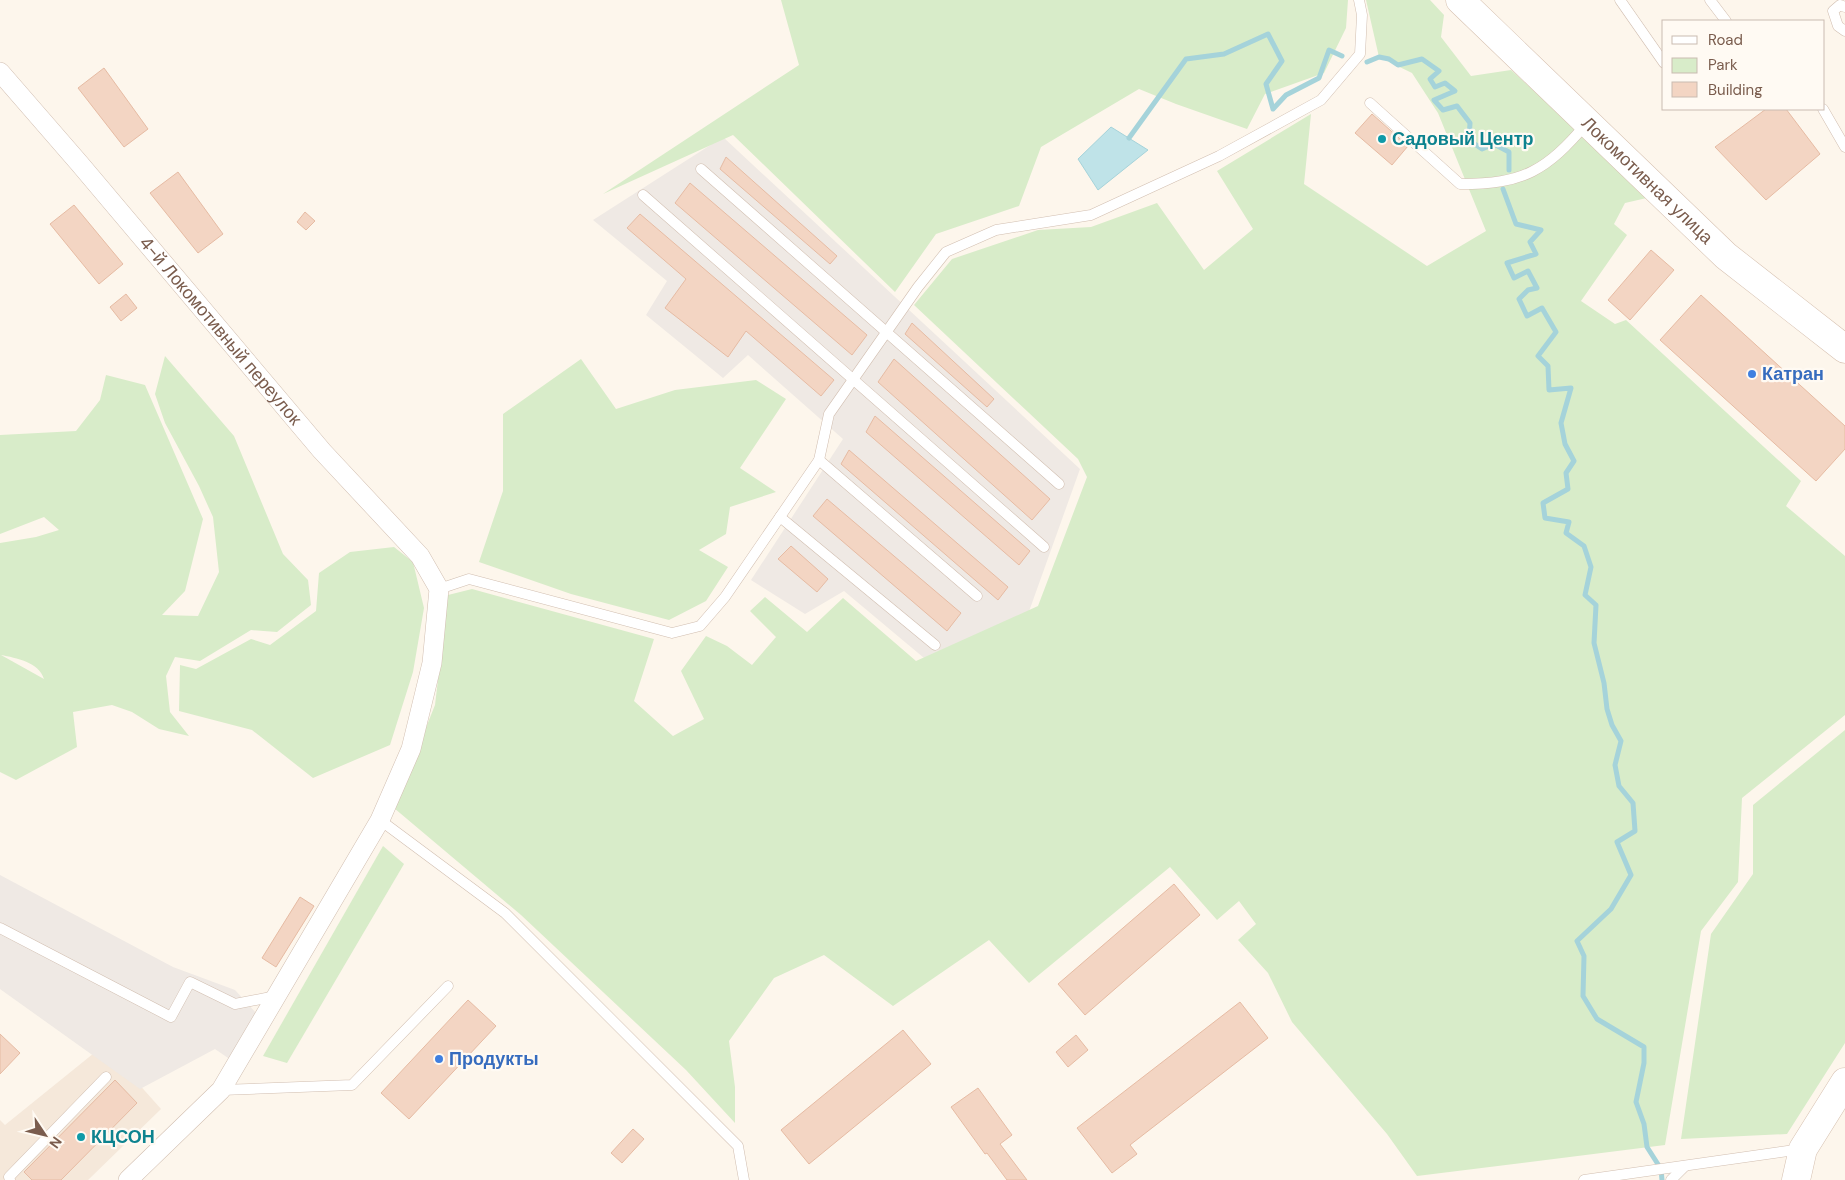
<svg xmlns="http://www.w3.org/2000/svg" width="1845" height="1180" font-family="'DM Sans',sans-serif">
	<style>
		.residential { fill: #f5e8da }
		.industrial { fill: #efe9e4 }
		.green { fill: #d8ecc9; fill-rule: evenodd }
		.water { fill: #bfe3e8; stroke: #a5d3da }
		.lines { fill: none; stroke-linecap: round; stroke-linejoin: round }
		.stream { stroke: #a5d3da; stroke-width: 5 }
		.building { fill: #f3d5c3; stroke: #e6bba3 }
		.lane-casing { stroke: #d1beb0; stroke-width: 11 }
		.street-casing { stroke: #d1beb0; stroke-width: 20 }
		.secondary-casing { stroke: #d6c0b0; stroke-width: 29 }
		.lane { stroke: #fff; stroke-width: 10 }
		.street { stroke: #fff; stroke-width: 19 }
		.secondary { stroke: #fff; stroke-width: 28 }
		.culture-dot { fill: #0f9aa8; stroke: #fffaf3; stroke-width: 2 }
		.shop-dot { fill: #3f7fe0; stroke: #fffaf3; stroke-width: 2 }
		.labels { text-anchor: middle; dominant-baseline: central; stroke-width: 4.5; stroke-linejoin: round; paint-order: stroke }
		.culture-label { font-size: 18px; font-weight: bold; fill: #0d838f; stroke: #fffaf3; text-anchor: start }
		.street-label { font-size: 18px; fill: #7a5c4d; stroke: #fffaf3 }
		.shop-label { font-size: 18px; font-weight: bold; fill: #366cbe; stroke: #fffaf3; text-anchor: start }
	</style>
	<rect width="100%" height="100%" fill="#fdf6ec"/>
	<polygon class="residential" points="104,1045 161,1109 88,1180 0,1180 0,1120 5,1125"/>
	<g class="industrial">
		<polygon points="723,137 1080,469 1027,617 930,663 844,591 805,614 751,580 843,439 748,355 723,378 646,315 667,281 593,220"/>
		<polygon points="0,875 173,967 235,990 256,1013 231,1060 215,1049 140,1089 0,989"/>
	</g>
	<g class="green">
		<polygon points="781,0 1348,0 1346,28 1324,73 1265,94 1247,129 1176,104 1139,89 1041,147 1019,206 936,234 895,292 733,135 603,194 799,65"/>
		<polygon points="1366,0 1430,0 1444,15 1441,37 1471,76 1511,70 1651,197 1625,203 1614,224 1627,235 1581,301 1615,324 1626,320 1801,481 1786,506 1845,556 1845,715 1742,798 1738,882 1701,931 1665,1145 1417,1176 1387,1134 1292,1022 1268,973 1238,940 1256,924 1239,901 1217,920 1170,867 1029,983 989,940 893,1006 824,955 774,978 729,1041 735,1087 735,1123 686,1070 521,915 394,808 435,705 448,595 472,589 654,639 634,701 673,736 704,719 681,671 706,636 727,646 752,665 776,637 750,611 765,597 807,632 843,598 916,661 1038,606 1087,477 1078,459 914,305 952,259 1038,230 1091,227 1157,203 1204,270 1253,229 1217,171 1311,114 1304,184 1427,266 1486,231 1438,113 1412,73 1379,57"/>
		<path d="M165,356L234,436L283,554L308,580L311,605L277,632L251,630L200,661L175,657L166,676L170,712L189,736L159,729L132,712L112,705L73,712L77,747L16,780L0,772V543L36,537L59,530L44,517L0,534V435L76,431L100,400L106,375L145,385L203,519L185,591L162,615L198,616L219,572L213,517L199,486L165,423L155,394ZM1,655C16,658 39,662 44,679Z"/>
		<polygon points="581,359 616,409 675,390 756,380 786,399 740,468 776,492 730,507 726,534 699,550 728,567 706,601 669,620 571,594 479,562 503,491 503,414"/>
		<polygon points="394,547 413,562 424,608 413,672 390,745 313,778 252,730 179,711 180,665 196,669 251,639 270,645 316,611 319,573 350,552"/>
		<polygon points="1845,730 1845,1043 1787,1134 1681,1139 1711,934 1753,874 1753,805"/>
		<polygon points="383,846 404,864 287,1063 263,1056"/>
	</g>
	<polygon class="water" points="1111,127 1148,150 1098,190 1078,159"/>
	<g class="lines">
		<g class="stream">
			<polyline points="1367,62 1379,57 1389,59 1398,65 1422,59 1439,71 1430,79 1435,87 1445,83 1455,91 1434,100 1443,110 1457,106 1470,123 1469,140 1482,149 1494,144 1509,152 1509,170"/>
			<polyline points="1129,138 1186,59 1224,54 1268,34 1282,61 1266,84 1273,109 1286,95 1319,78 1329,50 1342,56"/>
			<polyline points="1503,189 1516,224 1541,230 1530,242 1536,254 1507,263 1514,278 1528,271 1537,288 1528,290 1519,299 1527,316 1542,308 1556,332 1538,356 1548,366 1549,390 1571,388 1561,423 1565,444 1574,461 1566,473 1568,489 1543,503 1545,518 1569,522 1566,533 1584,546 1591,567 1585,595 1596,605 1594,643 1604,683 1607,709 1612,725 1621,741 1615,765 1619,786 1633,803 1635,831 1617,842 1631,875 1611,909 1577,941 1584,956 1583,996 1597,1019 1644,1047 1644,1063 1636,1102 1644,1124 1647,1147 1661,1169 1662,1180"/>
		</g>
	</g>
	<g class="building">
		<polygon points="104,68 148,129 124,147 78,88"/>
		<polygon points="1766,109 1786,109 1820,154 1766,200 1715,147"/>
		<polygon points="1372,114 1408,146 1392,165 1355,133"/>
		<polygon points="726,157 837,256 830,264 720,169"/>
		<polygon points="178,172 223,234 198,253 150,193"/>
		<polygon points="690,183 867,335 852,355 675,203"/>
		<polygon points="74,205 123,264 99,284 50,224"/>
		<polygon points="305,212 315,221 306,230 297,222"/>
		<polygon points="640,214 834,380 821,396 746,331 728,357 665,308 686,279 627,228"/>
		<polygon points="1651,250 1674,270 1630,320 1608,300"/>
		<polygon points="126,294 137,308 121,321 110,307"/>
		<polygon points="1701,295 1845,426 1845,449 1816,481 1660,340"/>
		<polygon points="912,323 994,399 987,407 905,334"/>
		<polygon points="894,359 1050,499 1032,520 878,382"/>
		<polygon points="875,416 1030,551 1019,565 866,432"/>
		<polygon points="849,450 1008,587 998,600 841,464"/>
		<polygon points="827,499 961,613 947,631 813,516"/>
		<polygon points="791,546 828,579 817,592 778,559"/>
		<polygon points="1174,884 1200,915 1085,1015 1058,984"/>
		<polygon points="300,897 314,906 276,967 262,958"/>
		<polygon points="468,1000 496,1026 409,1119 381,1093"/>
		<polygon points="1240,1002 1268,1038 1130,1145 1137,1154 1112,1173 1077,1128"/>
		<polygon points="903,1030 931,1064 809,1164 781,1130"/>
		<polygon points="0,1034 20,1053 0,1074"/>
		<polygon points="1076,1035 1088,1050 1068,1067 1056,1052"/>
		<polygon points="115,1080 137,1103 61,1180 32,1180 24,1172"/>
		<polygon points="978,1088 1012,1135 1000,1144 1027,1180 1007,1180 987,1153 985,1154 951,1107"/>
		<polygon points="633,1129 644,1139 622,1163 611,1153"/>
	</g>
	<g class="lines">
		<defs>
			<g id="lane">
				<polyline points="1620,0 1664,63"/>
				<polyline points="1710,0 1726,21"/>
				<polyline points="1845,7 1840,5 1833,11 1838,26 1845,31"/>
				<path d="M1370,103L1460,184C1524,184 1546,171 1587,123"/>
				<polyline points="1823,109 1845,147"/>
				<polyline points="701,169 1059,484"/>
				<polyline points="643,195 1044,547"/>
				<polyline points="819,460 977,596"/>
				<polyline points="780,517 935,645"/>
				<polyline points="439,589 469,579 672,633 700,626 725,597 819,460 829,414 918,287 946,252 996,230 1091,215 1219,156 1321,100 1360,54 1362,15 1359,0"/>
				<polyline points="380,820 505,913 738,1146 744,1180"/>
				<polyline points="0,928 171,1017 190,982 235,1004 276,996"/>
				<polyline points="221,1090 352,1085 448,986"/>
				<polyline points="10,1180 9,1177 106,1077"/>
				<polyline points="1584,1180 1802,1149"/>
				<polyline points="1671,1180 1685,1166"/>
			</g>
			<g id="street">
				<path id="s1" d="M0,72L79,163L322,451L420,556L439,589L432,663L411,749L380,820L221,1090L128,1180"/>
			</g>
			<g id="secondary">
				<path id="s2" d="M1460,0L1726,256L1845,349"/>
				<polyline points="1796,1180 1803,1149 1845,1082"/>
			</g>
		</defs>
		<use href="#lane" class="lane-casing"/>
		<use href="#street" class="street-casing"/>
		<use href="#secondary" class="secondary-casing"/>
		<use href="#lane" class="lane"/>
		<use href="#street" class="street"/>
		<use href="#secondary" class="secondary"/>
	</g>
	<g class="culture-dot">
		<circle cx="1382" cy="139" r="5"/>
		<circle cx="81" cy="1137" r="5"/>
	</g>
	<g class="shop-dot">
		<circle cx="1752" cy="374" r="5"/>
		<circle cx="439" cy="1059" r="5"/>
	</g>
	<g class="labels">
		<g class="culture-label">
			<text x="1392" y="139">Садовый Центр</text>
			<text x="91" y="1137">КЦСОН</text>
		</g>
		<g class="street-label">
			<text stroke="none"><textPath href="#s2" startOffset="260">Локомотивная улица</textPath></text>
			<text stroke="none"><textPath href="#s1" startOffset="340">4-й Локомотивный переулок</textPath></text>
		</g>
		<g class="shop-label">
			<text x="1762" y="374">Катран</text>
			<text x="449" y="1059">Продукты</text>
		</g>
	</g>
	<rect x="1662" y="20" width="162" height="90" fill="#fffaf3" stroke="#cabbb1"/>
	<rect x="1672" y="36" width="25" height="8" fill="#ffffff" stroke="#cabbb1"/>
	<text x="1708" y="45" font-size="15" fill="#7a5c4d">Road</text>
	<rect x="1672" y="58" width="25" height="15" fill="#d8ecc9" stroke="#cabbb1"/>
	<text x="1708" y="70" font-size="15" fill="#7a5c4d">Park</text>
	<rect x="1672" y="82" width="25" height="15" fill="#f3d5c3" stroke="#cabbb1"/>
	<text x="1708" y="95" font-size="15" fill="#7a5c4d">Building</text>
	<g transform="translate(45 1135) rotate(125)" stroke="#fffaf3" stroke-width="4" paint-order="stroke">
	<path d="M0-4L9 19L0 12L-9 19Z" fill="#7a5c4d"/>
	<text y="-8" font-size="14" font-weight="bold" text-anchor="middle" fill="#7a5c4d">N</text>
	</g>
</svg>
